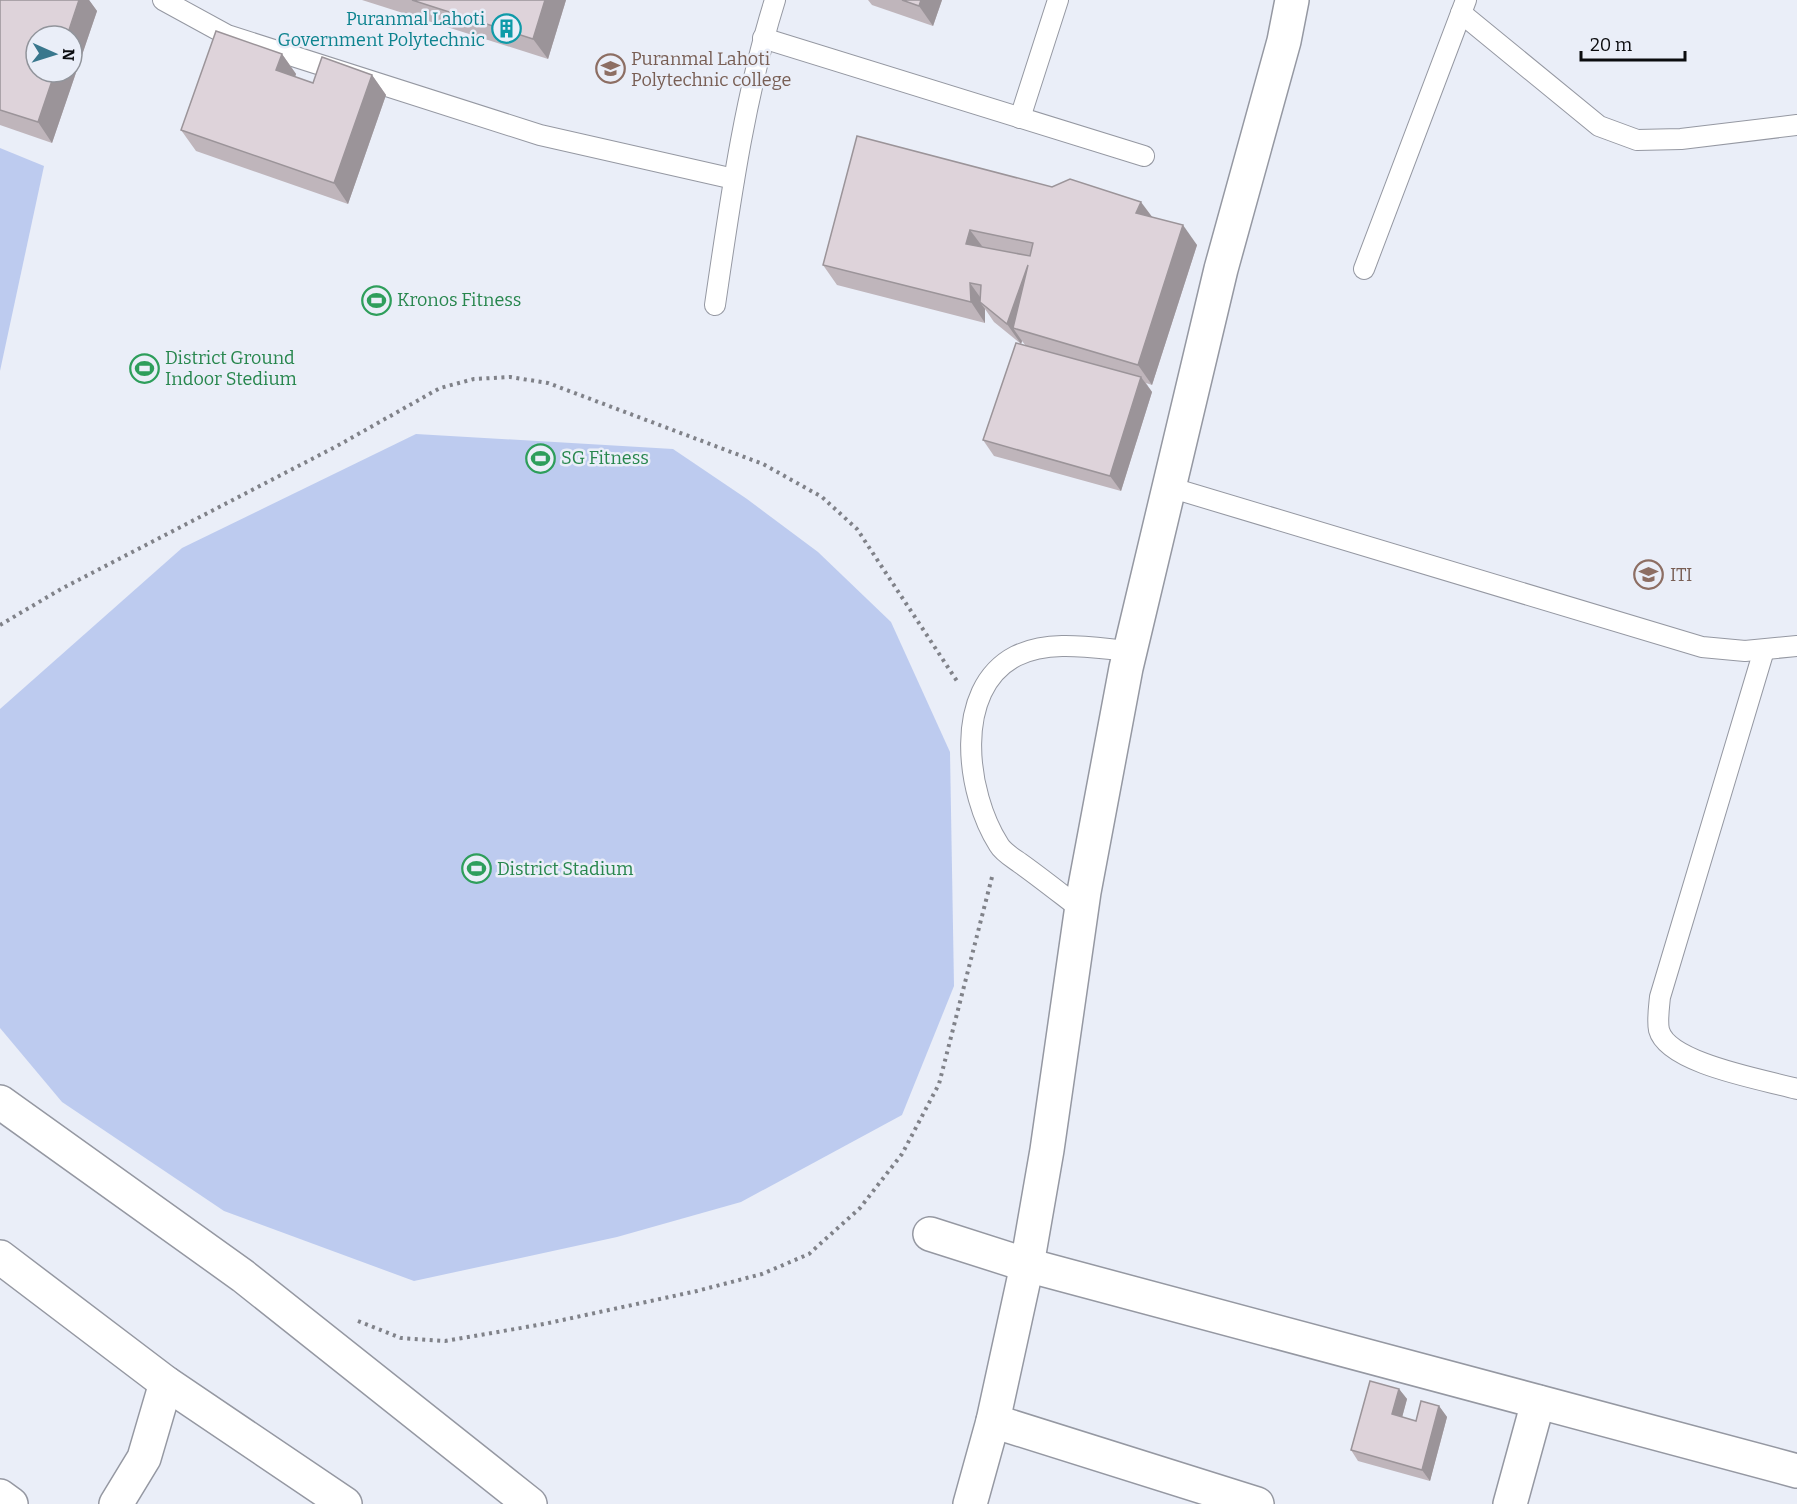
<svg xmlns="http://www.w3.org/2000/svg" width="1797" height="1504" font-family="Bitter,serif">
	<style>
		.green { fill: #bdcbef }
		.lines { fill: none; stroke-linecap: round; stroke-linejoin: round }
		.lane-casing { stroke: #9598a2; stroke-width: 22 }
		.street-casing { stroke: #9598a2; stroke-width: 36 }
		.path { stroke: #808289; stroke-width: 4; stroke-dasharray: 3 4.5; stroke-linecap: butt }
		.lane { stroke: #fff; stroke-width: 20 }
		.street { stroke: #fff; stroke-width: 33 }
		.wall { fill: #bfb5bb }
		.shaded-wall { fill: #9b9499 }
		.building { fill: #ded3da; stroke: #9b9499; stroke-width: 1.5; fill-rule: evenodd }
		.labels { text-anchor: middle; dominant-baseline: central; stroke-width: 5; stroke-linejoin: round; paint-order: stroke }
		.culture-label { font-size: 18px; fill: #0d838f; stroke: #eaeef8; text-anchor: end }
		.education-label { font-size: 18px; fill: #785e54; stroke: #eaeef8; text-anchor: start }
		.leisure-label { font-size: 18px; fill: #27864d; stroke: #eaeef8; text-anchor: start }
	</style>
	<rect width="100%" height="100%" fill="#eaeef8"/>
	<g class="green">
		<polygon points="0,148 44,166 0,371"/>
		<polygon points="416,434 673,449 747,499 818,552 891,622 950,752 954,986 902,1115 741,1202 617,1237 414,1281 224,1211 62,1102 0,1028 0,709 182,548"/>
	</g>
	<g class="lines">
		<defs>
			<g id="lane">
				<polyline points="163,0 227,35 540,135 734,179"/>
				<polyline points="1461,13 1599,126 1637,140 1681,139 1797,125"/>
				<polyline points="763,38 1144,156"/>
				<polyline points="1020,118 1058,0"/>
				<polyline points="1364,269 1466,0"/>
				<path d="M715,305C730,203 744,99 775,0"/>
				<polyline points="1169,487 1702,647 1745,651 1797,646"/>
				<path d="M1764,650L1660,997C1659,1007 1657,1021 1659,1030C1668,1064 1766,1080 1797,1089"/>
				<path d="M1082,910C1061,894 1041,878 1020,863C1013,858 1003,852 999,845C966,794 952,689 1016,656C1050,639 1094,648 1130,651"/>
			</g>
			<g id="street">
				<polyline points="0,1102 243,1276 530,1504"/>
				<polyline points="930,1234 1027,1265 1797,1471"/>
				<polyline points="0,1257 166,1383 345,1504"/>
				<polyline points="993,1421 1257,1504"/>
				<polyline points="0,1496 11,1504"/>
				<polyline points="116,1504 144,1458 166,1383"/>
				<polyline points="970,1504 993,1421 1027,1265 1047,1150 1084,892 1126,668 1221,269 1284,41 1292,0"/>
				<polyline points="1510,1504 1538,1402"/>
			</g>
		</defs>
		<use href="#lane" class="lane-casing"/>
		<use href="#street" class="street-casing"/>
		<g class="path">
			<polyline points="0,625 61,589 337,446 440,388 474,379 510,377 548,383 763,464 822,497 857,529 957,681"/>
			<polyline points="358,1321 401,1338 445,1341 544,1324 697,1291 762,1274 809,1254 860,1208 902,1154 939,1084 992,877"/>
		</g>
		<use href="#lane" class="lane"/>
		<use href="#street" class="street"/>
	</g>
	<g class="wall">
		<polygon points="0,0 89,0 97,11 52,143 0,125"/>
		<polygon points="362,0 566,0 548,59"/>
		<polygon points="868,0 942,0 933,26 872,5"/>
		<polygon points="282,54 296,74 295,77 313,83 372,75 386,95 348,204 196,151 181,130"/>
		<polygon points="857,136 1152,217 1197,245 1152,385 1146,383 1152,392 1121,491 994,456 983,440 1026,346 1022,341 1021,344 994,322 985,309 985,323 837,285 823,265"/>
		<polygon points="1399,1389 1407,1399 1402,1417 1416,1421 1439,1406 1447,1417 1430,1481 1358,1461 1351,1450"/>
	</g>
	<g class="shaded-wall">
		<polygon points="79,0 89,0 97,11 52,143 38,122 55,72 72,72 72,36 67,36"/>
		<polygon points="545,0 566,0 548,59 533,39"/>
		<polygon points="921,0 942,0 933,26 919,6"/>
		<polygon points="282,54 296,74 290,91 276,70"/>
		<polygon points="372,75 386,95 348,204 334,183"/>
		<polygon points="1141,202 1156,222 1136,213"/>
		<polygon points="1183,225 1197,245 1152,385 1138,365"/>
		<polygon points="970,230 985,250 966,244"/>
		<polygon points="1028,265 1013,328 1022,341 1021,344 1007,324"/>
		<polygon points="970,283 985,304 980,302 985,309 985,323 971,302"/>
		<polygon points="1141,377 1152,392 1121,491 1110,476"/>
		<polygon points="1399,1389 1407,1399 1400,1425 1392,1414"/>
		<polygon points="1439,1406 1447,1417 1430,1481 1422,1470"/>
	</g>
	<g class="building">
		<polygon points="0,0 79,0 67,36 36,36 36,72 55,72 38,122 0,110"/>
		<polygon points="412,0 545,0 533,39"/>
		<polygon points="902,0 921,0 919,6"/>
		<polygon points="216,31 282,54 276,70 313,83 322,57 372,75 334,183 181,130"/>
		<path d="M857,136L1052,187L1070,179L1141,202L1136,213L1183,225L1138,365L1013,328L1028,265L1007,324L980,302L981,285L970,283L971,302L823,265ZM970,230L1033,243L1030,256L966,244Z"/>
		<polygon points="1016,343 1141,377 1110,476 983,440"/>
		<polygon points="1370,1381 1399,1389 1392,1414 1416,1421 1421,1401 1439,1406 1422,1470 1351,1450"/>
	</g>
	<defs>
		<symbol id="building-ring" viewBox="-11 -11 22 22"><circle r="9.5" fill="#eaeef8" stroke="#0f9aa8" stroke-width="1.5"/><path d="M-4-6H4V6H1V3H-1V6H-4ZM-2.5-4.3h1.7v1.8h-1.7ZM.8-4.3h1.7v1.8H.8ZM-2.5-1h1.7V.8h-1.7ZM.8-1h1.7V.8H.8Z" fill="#0f9aa8"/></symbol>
		<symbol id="university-ring" viewBox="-11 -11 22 22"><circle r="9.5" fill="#eaeef8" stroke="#8d6e63" stroke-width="1.5"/><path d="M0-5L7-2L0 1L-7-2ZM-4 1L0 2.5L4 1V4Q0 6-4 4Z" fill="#8d6e63"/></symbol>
		<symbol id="stadium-ring" viewBox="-11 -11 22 22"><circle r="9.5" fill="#eaeef8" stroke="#2e9e5b" stroke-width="1.5"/><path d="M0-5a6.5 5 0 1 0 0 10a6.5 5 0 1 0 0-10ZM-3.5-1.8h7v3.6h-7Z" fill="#2e9e5b"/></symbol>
	</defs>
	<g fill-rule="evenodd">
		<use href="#building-ring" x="490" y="12" width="33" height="33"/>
		<use href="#university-ring" x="594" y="52" width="33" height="33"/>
		<use href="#stadium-ring" x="360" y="284" width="33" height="33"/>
		<use href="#stadium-ring" x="128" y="352" width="33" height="33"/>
		<use href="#stadium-ring" x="524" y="442" width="33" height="33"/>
		<use href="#university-ring" x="1632" y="558" width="33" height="33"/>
		<use href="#stadium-ring" x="460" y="852" width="33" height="33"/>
	</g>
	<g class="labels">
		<g class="culture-label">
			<text x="485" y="19">Puranmal Lahoti<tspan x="485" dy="21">Government Polytechnic</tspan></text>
		</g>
		<g class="education-label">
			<text x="631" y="59">Puranmal Lahoti<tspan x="631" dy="21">Polytechnic college</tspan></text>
			<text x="1670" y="575">ITI</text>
		</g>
		<g class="leisure-label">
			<text x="397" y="300">Kronos Fitness</text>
			<text x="165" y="358">District Ground<tspan x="165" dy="21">Indoor Stedium</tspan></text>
			<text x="561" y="458">SG Fitness</text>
			<text x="497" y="869">District Stadium</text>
		</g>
	</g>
	<g transform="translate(54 54) rotate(93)"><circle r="28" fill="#eaeef8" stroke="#91949b" stroke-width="1.5"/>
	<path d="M0-4.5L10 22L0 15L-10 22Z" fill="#39778d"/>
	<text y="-9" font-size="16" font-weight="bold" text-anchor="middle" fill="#0b0c0f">N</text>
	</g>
	<path d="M1581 51v9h104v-9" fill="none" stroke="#0b0c0f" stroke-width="3"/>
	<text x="1590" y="51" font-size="18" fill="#0b0c0f" stroke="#eaeef8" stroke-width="4.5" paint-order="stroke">20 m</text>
</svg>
